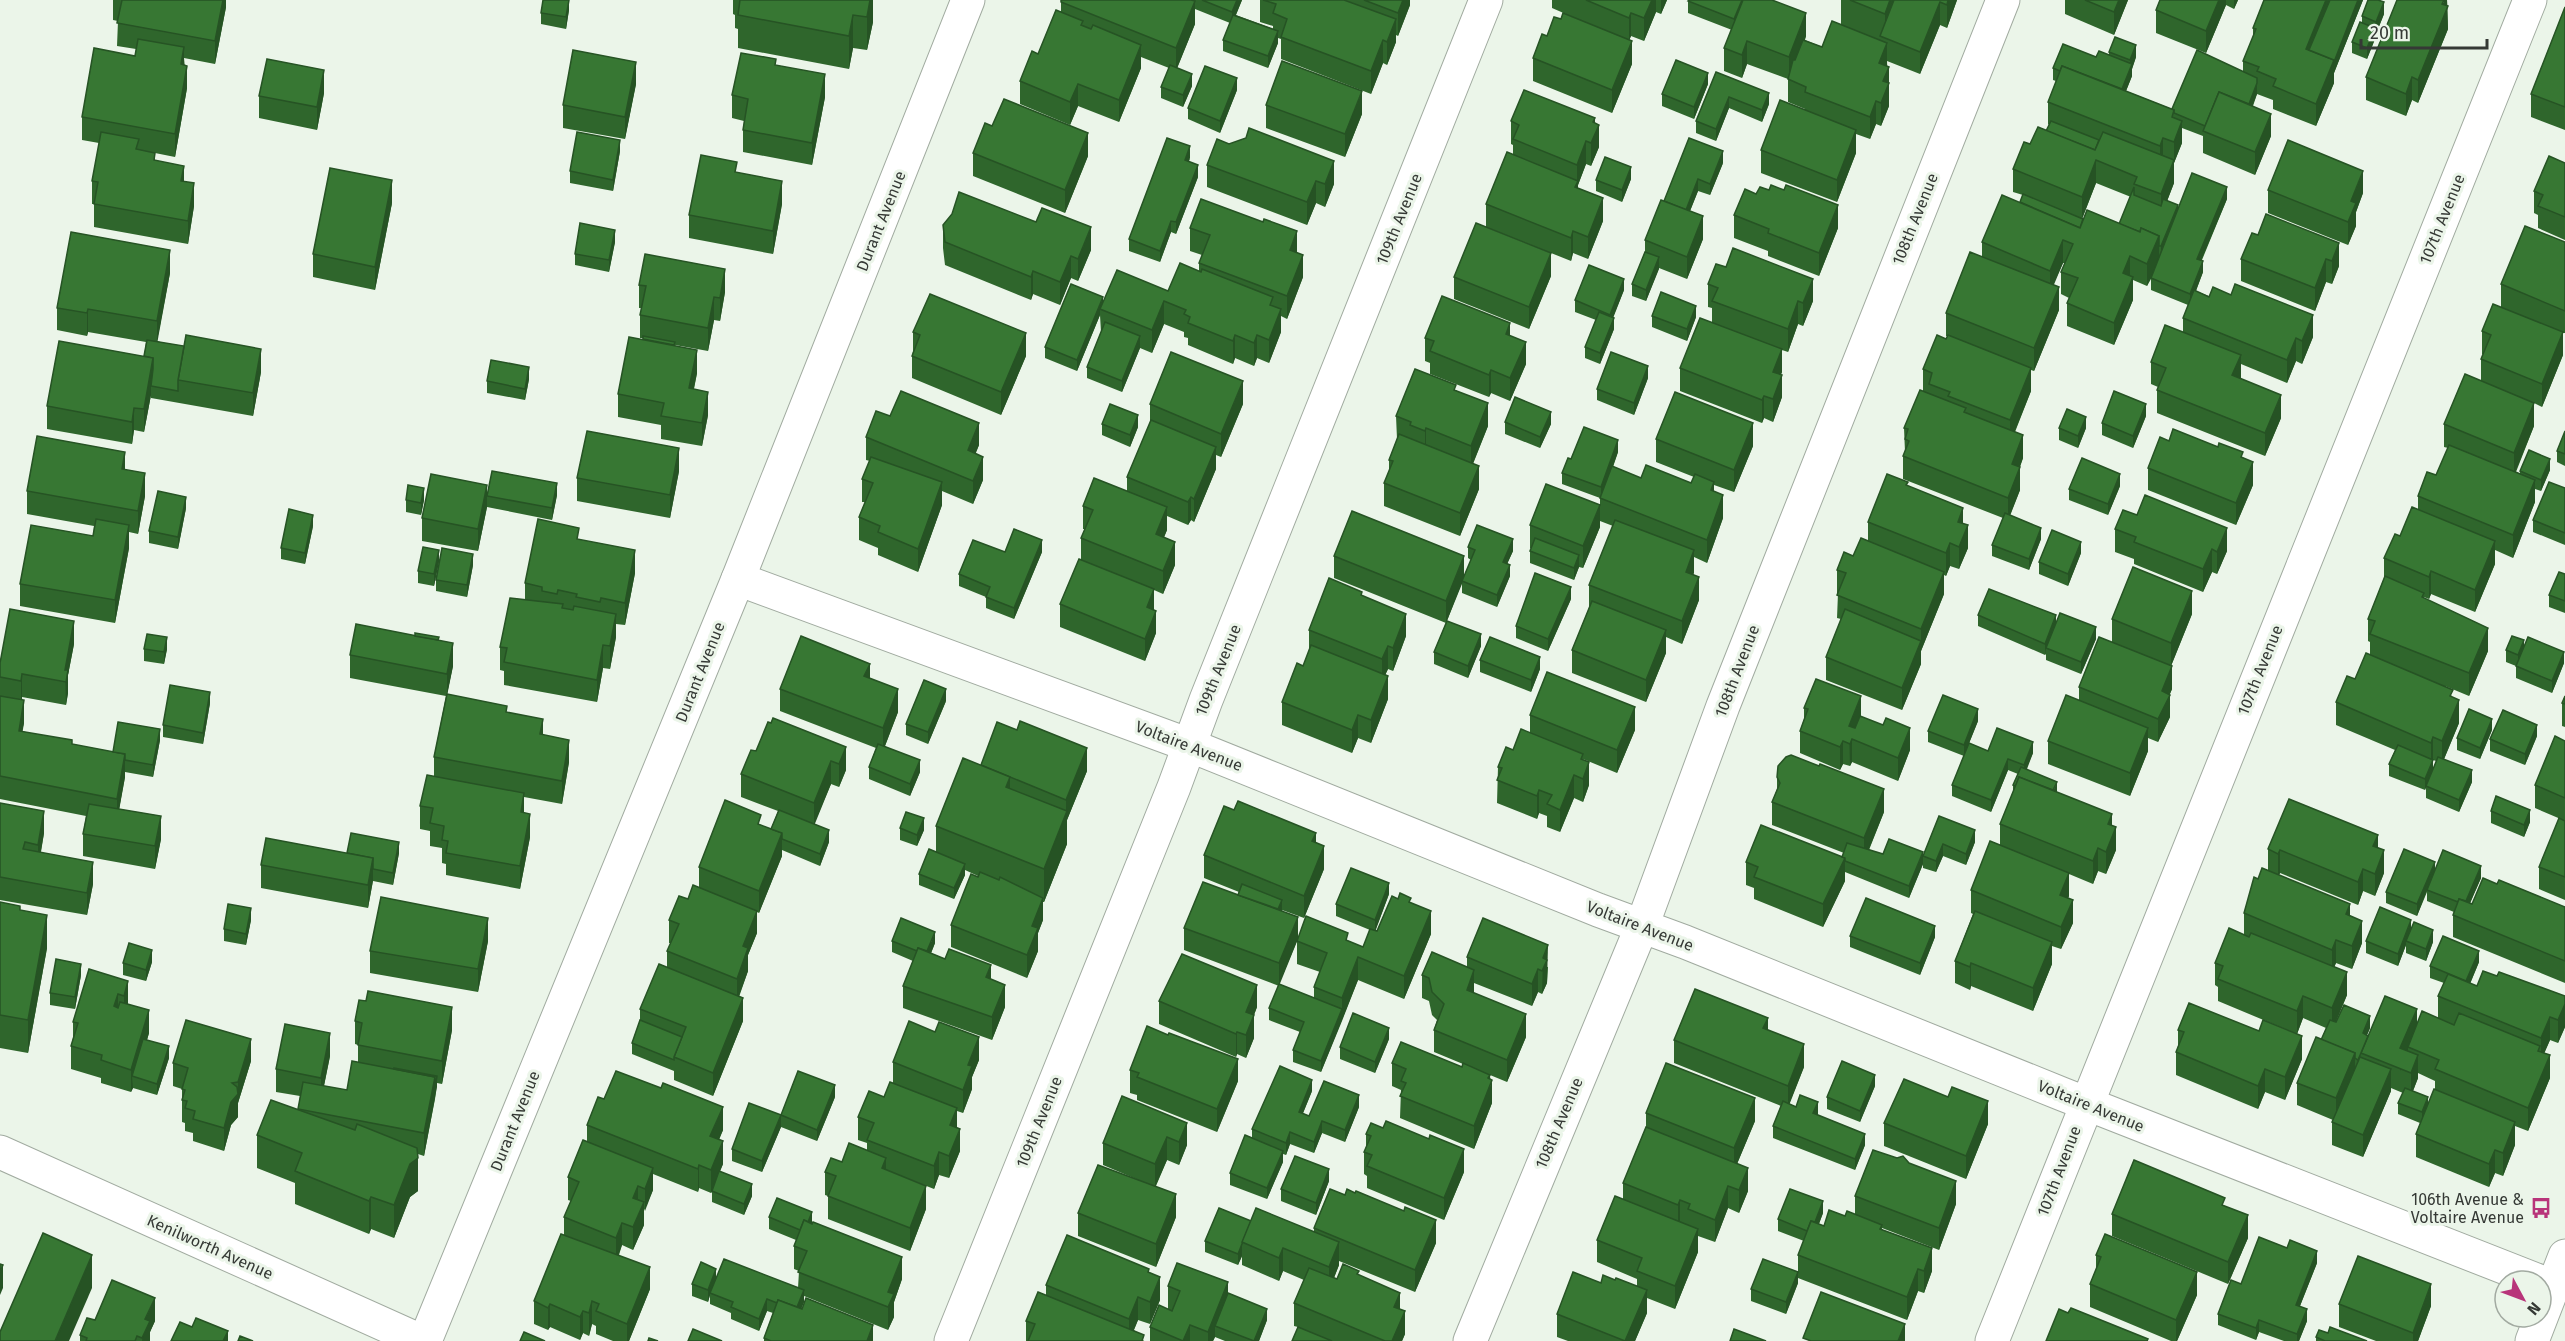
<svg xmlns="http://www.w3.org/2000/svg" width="2565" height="1341" font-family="'Fira Sans',sans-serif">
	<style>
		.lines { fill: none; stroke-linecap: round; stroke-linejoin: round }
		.minor-casing { stroke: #a1aba0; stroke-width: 35 }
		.tertiary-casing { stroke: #a1aba0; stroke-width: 35 }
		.minor { stroke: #fff; stroke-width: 33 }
		.tertiary { stroke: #fff; stroke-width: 33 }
		.wall { fill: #2f662c; fill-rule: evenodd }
		.shaded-wall { fill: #265324 }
		.building { fill: #377733; stroke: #265324; stroke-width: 1.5 }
		.labels { text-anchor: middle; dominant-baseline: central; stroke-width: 6; stroke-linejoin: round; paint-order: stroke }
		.street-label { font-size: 16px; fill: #353935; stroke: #ebf5e9 }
		.poi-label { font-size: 16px; fill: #353935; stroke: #ebf5e9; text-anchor: end }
	</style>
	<rect width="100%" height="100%" fill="#ebf5e9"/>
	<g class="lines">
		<defs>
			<g id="minor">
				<polyline points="738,579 1189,745 1598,910 1685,942 2062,1094 2539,1281"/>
				<polyline points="0,1152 421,1341"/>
				<polyline points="425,1341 738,579 968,0"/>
				<polyline points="951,1341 1174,787 1206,700 1486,0"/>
				<polyline points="1470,1341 1642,926 1723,706 2003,0"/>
				<polyline points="1992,1341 2530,0"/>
			</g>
			<polyline id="tertiary" points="2532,1341 2565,1256"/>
		</defs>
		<use href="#minor" class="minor-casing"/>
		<use href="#tertiary" class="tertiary-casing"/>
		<use href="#minor" class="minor"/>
		<use href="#tertiary" class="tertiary"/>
	</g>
	<g class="wall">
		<polygon points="113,0 226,0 226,7 215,64 184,58 187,88 175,157 155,153 155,160 184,181 194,206 188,244 94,227 94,204 92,204 92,181 99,143 82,140 82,117 135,56 136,49 117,46 118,21 113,20"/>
		<polygon points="733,0 873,0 873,22 867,50 853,48 849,69 738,48 738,29 735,28 735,15 733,14"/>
		<polygon points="1061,0 1242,0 1236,15 1273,29 1273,26 1260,22 1260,0 1410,0 1410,5 1398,36 1396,35 1396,42 1387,65 1383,63 1371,94 1281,59 1281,39 1278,38 1278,43 1268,68 1223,51 1223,40 1230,23 1195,9 1195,24 1177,68 1192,86 1183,107 1161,98 1161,87 1169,68 1141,57 1141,68 1119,122 1078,106 1070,125 1020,104 1020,81 1038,54 1061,12"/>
		<polygon points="1552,0 1667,0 1661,14 1656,12 1644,41 1631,36 1629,40 1632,64 1612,113 1533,81 1533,58 1561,19 1582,21 1552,8"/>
		<polygon points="1841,0 1957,0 1947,28 1940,25 1920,74 1887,61 1889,106 1881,126 1876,124 1870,139 1856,134 1856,153 1837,202 1761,173 1761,150 1805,110 1805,109 1788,102 1788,79 1747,64 1742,78 1724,71 1724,48 1732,30 1688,13 1688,1 1806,36 1805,40 1822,47 1841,25"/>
		<polygon points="2065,0 2128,0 2114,35 2065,14"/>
		<polygon points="2160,0 2238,0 2234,9 2226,5 2206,53 2156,33 2156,10"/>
		<path d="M2264,0H2363L2334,73V83L2316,126L2273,109V100L2257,94L2253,106L2271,136L2255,175L2203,153V136L2182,128V143L2174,163V183L2167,201L2178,210L2227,199L2202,260L2203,272L2196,291L2313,337L2302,364L2296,361L2287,383L2241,364L2240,379L2281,418L2265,456L2157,413V390L2158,387L2151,384V362L2183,332V318L2188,305L2151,290V279L2147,286L2133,280V300L2114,345L2067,326V303L2069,298L2061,294V272L2065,263H2063L2053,285L2059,310L2034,371L2031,370V391L2015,432L2023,458L2020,467V490L2010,515L2041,539L2029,570L1992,556V545L2003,518L1903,479V456L1905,452L1904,428L1923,391V369L1946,339L1947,336H1946V313L1982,257V242L2020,202L2023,195L2013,192V169L2030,144L2046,131L2049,125L2048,124V102L2056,81L2053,80V68L2096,57L2109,55V52L2136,57L2132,69V76L2126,91L2172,109L2243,71V61L2253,38V28ZM2096,183L2131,197L2119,224L2082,219Z"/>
		<polygon points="2447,0 2448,29 2418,103 2412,100 2406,116 2366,100 2366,77"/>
		<polygon points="2565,7 2565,130 2531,117 2531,94"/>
		<polygon points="569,10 566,29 541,24 541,13"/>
		<polygon points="2384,14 2376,34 2375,33 2375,39 2367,59 2352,53 2352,42 2362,23 2362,16"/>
		<polygon points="776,66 825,97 812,165 743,152 743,130 744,121 732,118 732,95"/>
		<polygon points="1716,72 1769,104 1762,122 1729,108 1716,141 1696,133 1696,121"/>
		<polygon points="636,84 625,139 563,128 563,105"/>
		<polygon points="1708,84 1694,119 1662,106 1662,94"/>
		<polygon points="1237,90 1220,133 1188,119 1188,108"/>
		<polygon points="324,93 317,130 259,118 259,96"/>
		<polygon points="1266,105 1362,114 1345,157 1266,128"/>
		<polygon points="1511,121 1595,123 1599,147 1591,166 1586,164 1578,185 1578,188 1603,221 1588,259 1573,253 1571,261 1486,227 1486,204 1513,154 1513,145 1511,144"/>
		<polygon points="620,151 613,191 570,183 570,171"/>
		<polygon points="973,153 1088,156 1065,213 973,176"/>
		<polygon points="1190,158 1189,161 1198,177 1176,234 1171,232 1160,262 1129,251 1129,239"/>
		<polygon points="1723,163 1710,195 1698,191 1690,211 1703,239 1687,279 1659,268 1646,301 1632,296 1632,284 1645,252 1645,240 1664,201"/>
		<polygon points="2565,163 2565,240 2538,228 2538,215 2534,213 2534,191"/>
		<polygon points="1207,165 1334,184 1325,207 1316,203 1307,225 1207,187"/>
		<polygon points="737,172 782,204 773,254 689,238 689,215"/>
		<polygon points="1631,179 1622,202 1596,191 1596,180"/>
		<polygon points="2268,190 2363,193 2356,212 2356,226 2348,245 2268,213"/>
		<polygon points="392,203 375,290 313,277 313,254"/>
		<polygon points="2266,214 2339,266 2332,284 2326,282 2315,311 2241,281 2241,259 2258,235"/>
		<polygon points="1734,215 1838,228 1819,276 1768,256 1768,251 1734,238"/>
		<polygon points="943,225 1091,250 1078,281 1071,278 1060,305 1033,294 1031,300 945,265 943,248"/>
		<polygon points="1190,228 1297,252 1303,277 1287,319 1281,316 1281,332 1269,363 1257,358 1254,366 1235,358 1233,364 1188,345 1188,338 1184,337 1184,332 1164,324 1152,353 1140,348 1122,392 1087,378 1087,367 1101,332 1100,315 1077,371 1045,358 1045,347 1103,303 1168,291 1199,271 1199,263 1202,255 1190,251"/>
		<polygon points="615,242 609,272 575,265 575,254"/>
		<path d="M2565,242V333H2563V355L2542,407L2534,403V426L2516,472L2520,474V471L2550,470L2541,491L2535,489V502L2513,558L2495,550V564L2475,612L2431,594L2429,599L2424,597V598L2488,651L2469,696L2445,686L2453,698L2459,723L2444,759L2472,782L2459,812L2426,798V787L2425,790L2389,776V764L2395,750L2336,725V702L2355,679L2370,655V642L2368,641V619L2384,578V558L2418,509V496L2436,475L2448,448L2444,447V424L2481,381V359L2483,354H2482V331L2501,307V284ZM2433,760L2436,761L2433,770Z"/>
		<polygon points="170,273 157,341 261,372 253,416 151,398 151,395 144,432 134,430 132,444 47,429 47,406 144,356 146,342 88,332 87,336 57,330 57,308"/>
		<polygon points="1551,276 1529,329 1454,299 1454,277"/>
		<polygon points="1708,284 1813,301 1803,326 1798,324 1788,352 1782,350 1782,372 1781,374 1782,397 1773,422 1764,418 1762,423 1680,391 1680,368 1712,322 1712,308 1708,307"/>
		<polygon points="639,285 725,292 720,321 714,320 708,351 675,345 697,373 694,389 708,415 702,446 661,439 661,425 618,417 618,394 643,338 640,338 640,315 642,308 639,308"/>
		<polygon points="1624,290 1613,317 1614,329 1600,364 1585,358 1585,347 1596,320 1575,312 1575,300"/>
		<polygon points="1652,316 1696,317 1687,341 1652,327"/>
		<polygon points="913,332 1026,356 1001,415 912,378 912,356 913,351"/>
		<polygon points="1510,336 1526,364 1510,401 1491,393 1489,397 1430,374 1430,363 1425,361 1425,338"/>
		<polygon points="1648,378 1634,415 1597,400 1597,389"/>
		<polygon points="529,379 525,400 487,393 487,381"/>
		<polygon points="1456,390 1488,426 1473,464 1479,489 1460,536 1384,506 1384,483 1389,472 1389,460 1397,439 1396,416"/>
		<polygon points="1150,404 1243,404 1221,457 1216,455 1216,469 1194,522 1191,520 1188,525 1167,516 1167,530 1164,537 1175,565 1163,594 1154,590 1154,610 1156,633 1145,661 1060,627 1060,604 1081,560 1081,538 1085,529 1083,529 1083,506 1127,491 1127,477 1150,423"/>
		<polygon points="890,416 979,445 975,454 983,480 973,504 942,491 942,505 918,572 878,555 878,548 859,540 859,517 865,502 862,502 862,479 870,461 866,460 866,437"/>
		<polygon points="2146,416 2133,448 2102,435 2102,423"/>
		<polygon points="1505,422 1551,424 1540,448 1505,434"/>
		<polygon points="1102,424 1138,427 1130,447 1102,435"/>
		<polygon points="2059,428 2086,428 2078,448 2059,440"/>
		<polygon points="2565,431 2565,466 2557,462 2557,451"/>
		<polygon points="1656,439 1753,446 1734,492 1714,485 1714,492 1723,518 1707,563 1694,557 1693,575 1699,600 1682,644 1666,637 1666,653 1646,702 1572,673 1572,650 1589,608 1589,585 1613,526 1600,521 1600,498 1562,484 1562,473 1571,459 1618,452 1613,467 1641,478 1691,483 1694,477 1656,462"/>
		<polygon points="2169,441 2243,457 2253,485 2236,525 2148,490 2148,468"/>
		<polygon points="125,470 145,496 138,534 129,532 129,548 115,623 20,606 20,584 93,536 94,526 27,514 27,491"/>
		<polygon points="679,471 670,518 577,501 577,478"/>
		<polygon points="1908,486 1963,524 1968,548 1959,569 1950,566 1946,576 1944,575 1944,594 1921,651 1921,664 1902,710 1826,680 1826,657 1841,619 1837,618 1838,593 1837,593 1837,570 1868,541 1868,522"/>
		<polygon points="2120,486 2108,515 2069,500 2069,489"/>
		<polygon points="2565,488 2565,545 2533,532 2533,520"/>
		<polygon points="557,495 552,520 487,507 478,551 422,541 422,518 487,496"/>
		<polygon points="406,500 424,500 421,515 406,512"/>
		<polygon points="186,508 178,549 149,543 149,531"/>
		<polygon points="2137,515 2227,551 2217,574 2212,572 2203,592 2134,564 2134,559 2115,552 2115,529"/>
		<polygon points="1530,525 1600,527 1583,568 1579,567 1574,580 1530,563 1530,551 1531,548 1530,548"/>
		<polygon points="313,526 305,564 281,559 281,548"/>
		<polygon points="579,539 635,573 625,625 616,624 616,637 610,669 603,668 597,702 504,685 504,671 500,670 500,647 525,600 525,583"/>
		<polygon points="1468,547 1513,551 1507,564 1510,576 1497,607 1462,593 1462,582 1447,621 1481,646 1468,678 1434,664 1434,652 1446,623 1334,578 1334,556 1464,578 1471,560 1468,558"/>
		<polygon points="1005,552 1042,552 1014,619 986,608 986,597 959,586 959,574"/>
		<polygon points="2081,553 2068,586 2039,574 2039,562"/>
		<polygon points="439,562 434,586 418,583 418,571"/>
		<polygon points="473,565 467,597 436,591 436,580"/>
		<polygon points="2565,574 2565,613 2549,607 2549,595"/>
		<polygon points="1362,596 1406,636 1393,671 1388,669 1385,675 1388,699 1371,743 1358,738 1352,753 1282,725 1282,702 1303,666 1309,652 1309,630"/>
		<polygon points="1571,599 1548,651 1516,638 1516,626"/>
		<polygon points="2192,614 2171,666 2172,689 2170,694 2170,717 2158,742 2148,738 2148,751 2130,796 2048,764 2048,741 2079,700 2079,687 2112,642 2112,619"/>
		<polygon points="1978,615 2056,623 2096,639 2081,674 2046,660 2046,654 2045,655 1978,626"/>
		<polygon points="439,640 453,666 447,694 507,712 543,735 569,762 562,804 524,797 524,813 530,837 520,889 446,875 446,864 442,863 442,848 430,846 430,831 420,829 420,806 434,777 434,757 446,696 350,678 350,655"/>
		<polygon points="74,644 68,675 68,693 66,705 22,697 24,723 22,731 72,744 113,752 160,740 153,777 125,772 125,777 119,809 161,839 155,869 83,856 83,834 86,816 0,799 0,663"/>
		<polygon points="2524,648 2564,663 2552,693 2516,678 2516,666 2506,662 2506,650"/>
		<polygon points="144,649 167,649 164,664 144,661"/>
		<polygon points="1480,660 1540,669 1531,692 1480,672"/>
		<polygon points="870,678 898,712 885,746 920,772 910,796 869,779 869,767 876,748 780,711 780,689"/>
		<polygon points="2565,696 2565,727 2562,726 2562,703"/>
		<polygon points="946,701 928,744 906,735 906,724"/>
		<polygon points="210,703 203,744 163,737 163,725"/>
		<polygon points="1804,708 1861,717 1910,750 1898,781 1852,762 1850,766 1843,764 1840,770 1800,753 1800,731 1804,719"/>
		<polygon points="1530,715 1635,730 1617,773 1583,759 1589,785 1583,802 1574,798 1560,832 1547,827 1547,816 1539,813 1537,819 1497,803 1498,767 1530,733"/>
		<polygon points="1978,721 1969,743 1988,751 2033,753 2026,769 2057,792 2112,825 2116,850 2106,874 2098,871 2093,884 2069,874 2069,896 2068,898 2073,923 2061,949 2052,946 2052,964 2033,1011 1971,986 1970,990 1955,983 1955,961 1973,914 1971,913 1971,890 2000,845 2000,824 2013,792 2013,785 2018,774 2008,770 1991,812 1952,796 1952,785 1964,756 1928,742 1928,731"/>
		<polygon points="771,723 846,747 846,770 839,787 831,784 814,824 829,842 820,866 782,850 782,856 759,913 757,912 757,933 748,955 748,971 739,997 743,1021 713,1096 674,1080 674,1071 632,1054 632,1043 640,1020 640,1009 667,968 667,951 671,943 669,943 669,920 699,888 699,867 761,825 771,829 778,811 741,797 741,774 756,751"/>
		<polygon points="2492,730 2480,759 2457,750 2457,738"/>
		<polygon points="2537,736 2525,765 2490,751 2490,739"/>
		<polygon points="2565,741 2565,900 2539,889 2539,867 2563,820 2535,808 2535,785"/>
		<polygon points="981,765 1087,771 1067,820 1067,844 1044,902 1043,902 1043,920 1038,933 1038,951 1027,978 951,947 951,925 978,876 965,870 965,875 954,899 919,885 919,874 936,852 936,826"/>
		<polygon points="1777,777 1884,812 1869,850 1883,854 1923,864 1909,898 1845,872 1845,881 1823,927 1754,899 1754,888 1746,885 1746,862 1842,857 1844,853 1772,825 1772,802 1777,789"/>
		<polygon points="0,803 44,833 41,852 93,884 87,915 0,900"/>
		<polygon points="2491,811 2530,822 2524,837 2491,823"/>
		<polygon points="1939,816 1975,842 1966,865 1943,856 1936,872 1923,868 1923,856"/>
		<polygon points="900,828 924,830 917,846 900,840"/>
		<path d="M1316,842L1324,869L1304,918L1282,910L1298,939L1348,941L1363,947L1370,930L1336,916V904L1389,894L1375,931H1377L1411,903L1431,934L1404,999L1358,980L1321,1072L1293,1062V1050L1300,1032L1269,1020V1008L1279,986L1184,950V928L1238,895L1239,892L1204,878V855ZM1297,941V964L1320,972L1314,987V998L1279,984Z"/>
		<path d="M2378,848L2384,873L2375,896L2363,891L2358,905L2280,873L2279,875L2350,916L2362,943L2352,969L2336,963L2334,967L2347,995L2336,1022L2370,1028L2367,1035L2368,1036L2417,1025L2438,1018V996L2444,983L2430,978V966L2479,962L2470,984L2477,986L2497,976L2565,996V1027L2558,1043L2550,1040L2544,1053L2550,1078L2528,1131L2515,1126V1145L2503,1176L2495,1173L2489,1187L2416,1157V1134L2420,1123L2398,1114V1103L2403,1093L2391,1088V1091L2363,1157L2332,1145V1122L2333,1120L2297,1105V1083L2321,1040L2326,1028L2303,1018L2297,1034L2218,1001V987L2215,985V963L2244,935V913L2258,879L2268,870V849ZM2418,1073L2435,1081V1090L2428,1104L2413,1091L2418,1078Z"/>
		<polygon points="347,853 399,853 393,885 373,881 368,908 261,888 261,865"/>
		<polygon points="2435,872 2481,878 2470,903 2472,904 2497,884 2565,907 2565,983 2453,937 2453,915 2454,912 2427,901 2427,892 2417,916 2386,903 2386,892"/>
		<polygon points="0,902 20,910 47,948 28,1053 0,1048"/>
		<polygon points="251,920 246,945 224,941 224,929"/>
		<polygon points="2411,929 2433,942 2426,961 2406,953 2406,945 2398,966 2366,953 2366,941"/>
		<polygon points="1850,936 1935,937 1920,975 1850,947"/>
		<polygon points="488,941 478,992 370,973 370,951"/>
		<polygon points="892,941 935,943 931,953 991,979 1005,1007 992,1040 903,1008 903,986 913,961 892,952"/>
		<polygon points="1467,957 1548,967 1547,983 1542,994 1538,992 1532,1006 1474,983 1474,993 1526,1037 1507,1082 1490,1075 1492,1103 1474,1149 1400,1118 1401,1090 1392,1086 1392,1063 1462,1067 1463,1064 1434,1052 1434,1030 1437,1020 1432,1015 1429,1001 1422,998 1422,975 1467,967"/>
		<polygon points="152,962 146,981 123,975 123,963"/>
		<polygon points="81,975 75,1009 50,1005 50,993"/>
		<polygon points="128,981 128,1004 149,1033 147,1040 169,1058 157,1095 133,1088 131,1092 101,1083 101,1078 71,1069 71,1046 73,1038 73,1022"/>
		<polygon points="1159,1001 1257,1007 1254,1015 1254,1038 1246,1058 1237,1054 1236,1057 1159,1024"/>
		<polygon points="355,1021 452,1030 442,1084 437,1083 435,1099 424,1156 418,1154 418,1191 410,1197 394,1238 371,1229 369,1234 295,1204 295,1183 257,1168 257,1135 298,1110 300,1096 276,1092 276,1069 330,1056 324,1086 347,1090 358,1062 358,1045 355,1044"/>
		<polygon points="1768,1030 1804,1067 1789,1104 1818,1114 1817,1115 1865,1145 1855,1170 1773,1138 1773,1126 1781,1106 1674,1063 1674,1040"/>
		<polygon points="2178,1030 2302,1059 2285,1100 2265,1092 2258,1109 2176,1075 2176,1052 2178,1046"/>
		<polygon points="1389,1039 1375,1073 1340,1059 1340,1047"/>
		<polygon points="979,1060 972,1077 972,1089 963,1113 957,1111 957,1127 960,1151 949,1178 939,1175 934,1189 886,1170 926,1209 910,1251 828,1219 828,1196 825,1195 825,1172 842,1162 867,1150 867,1143 858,1140 858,1117 884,1097 893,1083 893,1062"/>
		<polygon points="251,1061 238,1103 238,1117 231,1125 224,1151 193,1141 193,1133 185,1131 185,1123 182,1122 182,1089 173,1086 173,1063"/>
		<polygon points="1130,1070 1238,1081 1217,1132 1137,1100 1137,1095 1130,1093"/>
		<polygon points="1875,1086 1860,1122 1827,1109 1827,1097"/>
		<polygon points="1312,1091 1303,1113 1309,1116 1359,1107 1345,1142 1322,1133 1314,1153 1290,1144 1286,1155 1283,1154 1283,1162 1267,1199 1230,1185 1230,1173 1252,1138 1252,1129"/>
		<polygon points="1122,1096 1187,1145 1179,1165 1167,1160 1156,1186 1176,1217 1156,1267 1078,1236 1078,1213 1136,1179 1103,1165 1103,1143"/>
		<polygon points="835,1097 817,1141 781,1127 762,1172 732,1161 732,1149 781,1115"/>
		<polygon points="1948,1097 1988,1124 1966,1179 1884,1146 1884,1123"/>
		<polygon points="604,1099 723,1130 719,1140 723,1164 720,1171 752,1196 744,1215 712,1202 712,1192 711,1193 699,1188 698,1192 653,1174 653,1190 644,1211 644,1225 633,1250 622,1245 619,1255 650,1289 629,1341 613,1341 596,1334 596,1326 592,1324 589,1336 583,1333 580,1340 550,1327 548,1330 534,1324 534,1301 564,1235 564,1217 571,1201 568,1200 568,1177 587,1142 587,1125"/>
		<polygon points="1646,1113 1755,1121 1737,1164 1748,1191 1739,1213 1728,1208 1715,1242 1698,1236 1698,1252 1675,1309 1647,1298 1647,1313 1635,1341 1568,1341 1557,1337 1557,1314 1601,1283 1615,1280 1637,1286 1637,1279 1597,1262 1597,1240 1623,1199 1623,1183 1646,1127"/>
		<polygon points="1366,1134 1464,1172 1444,1220 1367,1188 1367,1176 1364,1174 1364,1152 1366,1147"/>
		<polygon points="1909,1163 1956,1204 1939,1250 1882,1228 1882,1229 1932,1271 1924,1293 1918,1291 1907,1320 1798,1278 1798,1283 1786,1314 1751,1301 1751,1289 1798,1272 1798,1255 1804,1241 1778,1231 1778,1219 1823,1213 1819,1224 1824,1226 1845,1216 1855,1214 1855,1196"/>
		<polygon points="1329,1181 1316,1215 1281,1201 1281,1189"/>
		<polygon points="2225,1206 2248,1238 2228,1284 2112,1236 2112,1214"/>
		<polygon points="769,1217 812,1223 902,1279 894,1302 894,1317 888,1330 804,1296 804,1302 801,1309 873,1341 764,1341 764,1338 773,1313 767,1311 759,1331 731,1319 731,1313 710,1304 710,1295 708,1302 692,1296 692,1284 716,1278 798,1288 799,1271 794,1269 794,1246 796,1240 769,1229"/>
		<polygon points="1251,1221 1314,1232 1314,1228 1436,1243 1415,1292 1339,1261 1339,1265 1334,1278 1337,1279 1359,1275 1400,1310 1405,1334 1402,1341 1292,1341 1298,1327 1294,1326 1294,1303 1304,1280 1283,1271 1279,1281 1242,1265 1242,1256 1238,1265 1205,1252 1205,1241"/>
		<polygon points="2096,1255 2197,1295 2177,1341 2171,1341 2090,1307 2090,1284 2096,1269"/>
		<polygon points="2317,1263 2300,1306 2307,1321 2299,1341 2284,1341 2259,1332 2256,1340 2218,1325 2218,1314 2241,1284"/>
		<polygon points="1149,1273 1160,1300 1150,1324 1138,1320 1134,1330 1144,1341 1026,1341 1026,1321 1046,1296 1046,1285"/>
		<polygon points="1168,1286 1228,1293 1267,1320 1259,1341 1225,1341 1215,1337 1213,1341 1150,1341 1150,1327 1168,1309"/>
		<polygon points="2339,1304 2431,1306 2418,1341 2376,1341 2339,1327"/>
		<polygon points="95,1320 155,1321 150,1332 150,1341 80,1341 80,1335"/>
		<polygon points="2328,1333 2367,1341 2316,1341 2316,1337"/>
	</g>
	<g class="shaded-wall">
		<polygon points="223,0 226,0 226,7 215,64 215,41"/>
		<polygon points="569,0 569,10 566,29 566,17"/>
		<polygon points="870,0 873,0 873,22 867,50 867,17"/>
		<polygon points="1237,0 1242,0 1232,24 1232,12"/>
		<polygon points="1403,0 1410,0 1410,5 1398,36 1398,13"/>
		<polygon points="1652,0 1656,0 1656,12 1644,41 1644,18"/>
		<polygon points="1661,0 1667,0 1661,14"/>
		<polygon points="1742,0 1744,0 1734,31 1734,19"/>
		<polygon points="1890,0 1903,0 1885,38 1885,14"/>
		<polygon points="1948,0 1957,0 1947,28 1947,5"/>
		<polygon points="2119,0 2128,0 2114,35 2114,12"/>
		<polygon points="2219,0 2226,0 2226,5 2206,53 2206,31"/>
		<polygon points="2234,0 2238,0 2234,9"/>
		<polygon points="2326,0 2335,0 2310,62 2306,49"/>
		<polygon points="2358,0 2363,0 2334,73 2334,83 2316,126 2316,104"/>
		<polygon points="2444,0 2447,0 2448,29 2418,103 2418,80"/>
		<polygon points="1195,1 1195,24 1176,71 1176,48"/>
		<polygon points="1940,2 1940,25 1920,74 1920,52"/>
		<polygon points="2384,2 2384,14 2376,34 2376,22"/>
		<polygon points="1631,13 1631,36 1629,41 1629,18"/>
		<polygon points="1806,13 1806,36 1789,79 1789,57"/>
		<polygon points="853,15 853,48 849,69 849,36"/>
		<polygon points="1396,19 1396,42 1387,65 1387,42"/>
		<polygon points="2375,28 2375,39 2367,59 2367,48"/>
		<polygon points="1278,31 1278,43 1268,68 1268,56"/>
		<polygon points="1383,40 1383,63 1371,94 1371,71"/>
		<polygon points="1632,41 1632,64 1612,113 1612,90"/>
		<polygon points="1747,41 1747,64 1742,78 1742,55"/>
		<polygon points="1887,43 1887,66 1879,86 1879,63"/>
		<polygon points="1141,45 1141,68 1119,122 1119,100"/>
		<polygon points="2136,45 2136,57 2132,69 2132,76 2120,106 2120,95 2130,67 2130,60"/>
		<polygon points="184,47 184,70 181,64"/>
		<polygon points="636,62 636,84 625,139 625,117"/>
		<polygon points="187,66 187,88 175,157 175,134"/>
		<polygon points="1889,67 1889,106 1881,126 1881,103 1883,81"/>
		<polygon points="324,70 324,93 317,130 317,107"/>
		<polygon points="1708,73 1708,84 1694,119 1694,107"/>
		<polygon points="825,74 825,97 812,165 812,143"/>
		<polygon points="1192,74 1192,86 1183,107 1183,95"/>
		<polygon points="2412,77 2412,100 2406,116 2406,94"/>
		<polygon points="1237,78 1237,90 1220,133 1220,121"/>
		<polygon points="2257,83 2257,94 2248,117 2248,106"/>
		<polygon points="1078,84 1078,106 1070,125 1070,102"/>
		<polygon points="1362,91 1362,114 1345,157 1345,134"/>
		<polygon points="1769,93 1769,104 1762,122 1762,110"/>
		<polygon points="1729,97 1729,108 1716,141 1716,129"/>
		<polygon points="1876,101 1876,124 1870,139 1870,117"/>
		<polygon points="2271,114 2271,136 2255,175 2255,152"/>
		<polygon points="1595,118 1595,133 1599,125 1599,147 1591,166 1591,143 1593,122"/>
		<polygon points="2182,121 2182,143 2174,163 2174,183 2161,217 2161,194 2174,162 2174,142"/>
		<polygon points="1856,130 1856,153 1837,202 1837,180"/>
		<polygon points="1088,133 1088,156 1065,213 1065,190"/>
		<polygon points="2163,138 2163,161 2160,169 2160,146"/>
		<polygon points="620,140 620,151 613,191 613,180"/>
		<polygon points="1586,141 1586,164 1578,185 1578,203 1575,187 1577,183 1577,165"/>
		<polygon points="1190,146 1190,158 1185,171 1185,160"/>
		<polygon points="1723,151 1723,163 1710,195 1710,184"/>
		<polygon points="2096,160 2096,183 2082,219 2082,197"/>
		<polygon points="1334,161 1334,184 1325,207 1325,184"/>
		<polygon points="1198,165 1198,177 1176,234 1176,222"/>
		<polygon points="184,166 184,189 181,181"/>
		<polygon points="1631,167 1631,179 1622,202 1622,190"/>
		<polygon points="2363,171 2363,193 2356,212 2356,226 2348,245 2348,222 2351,201"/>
		<polygon points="1698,179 1698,191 1682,231 1682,219"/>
		<polygon points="392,180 392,203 375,290 375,267"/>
		<polygon points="782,181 782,204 773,254 773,231"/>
		<polygon points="1316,181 1316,203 1307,225 1307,202"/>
		<polygon points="194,183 194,206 188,244 188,221"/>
		<polygon points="2227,187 2227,199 2197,270 2197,259"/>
		<polygon points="1603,198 1603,221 1588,259 1588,237"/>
		<polygon points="1838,205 1838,228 1819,276 1819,253"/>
		<polygon points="2178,205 2178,216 2161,258 2161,246"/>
		<polygon points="1703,216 1703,239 1687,279 1687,257"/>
		<polygon points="1171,221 1171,232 1160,262 1160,251"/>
		<polygon points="1091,227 1091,250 1078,281 1078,259"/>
		<polygon points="615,230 615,242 609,272 609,260"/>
		<polygon points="1297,231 1297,254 1290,250"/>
		<polygon points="1573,231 1573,253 1571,261 1571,238"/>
		<polygon points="2159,236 2159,259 2147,286 2147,264"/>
		<polygon points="2063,240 2063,263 2050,294 2050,271"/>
		<polygon points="2339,243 2339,266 2332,284 2332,261"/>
		<polygon points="170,250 170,273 157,344 157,321"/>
		<polygon points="1551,253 1551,276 1529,329 1529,307"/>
		<polygon points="1303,255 1303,277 1287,319 1287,296"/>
		<polygon points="1071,256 1071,278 1060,305 1060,282"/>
		<polygon points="2130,256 2130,279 2123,273"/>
		<polygon points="1659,257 1659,269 1646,301 1646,290"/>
		<polygon points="2326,259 2326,282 2315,311 2315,288"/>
		<polygon points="2203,261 2203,272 2190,306 2190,294"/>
		<polygon points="725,269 725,292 720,321 720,298"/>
		<polygon points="1033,271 1033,294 1031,300 1031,277"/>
		<polygon points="2133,277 2133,300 2114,345 2114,323"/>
		<polygon points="1624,279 1624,290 1610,326 1610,315"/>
		<polygon points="1813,279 1813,301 1803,326 1803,303"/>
		<polygon points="2059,287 2059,310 2034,371 2034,348"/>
		<polygon points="714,297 714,320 708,351 708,328"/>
		<polygon points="1103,297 1103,309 1100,309 1100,315 1077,371 1077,360"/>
		<polygon points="1164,301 1164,324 1152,353 1152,330"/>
		<polygon points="1798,301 1798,324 1788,352 1788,329"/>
		<polygon points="1696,306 1696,317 1687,341 1687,329"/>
		<polygon points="88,309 88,332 87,336 87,313"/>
		<polygon points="1281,309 1281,332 1269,363 1269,340"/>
		<polygon points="2313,315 2313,337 2302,364 2302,341"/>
		<polygon points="1614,318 1614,329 1600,364 1600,353"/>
		<polygon points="1510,323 1510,346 1506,334"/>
		<polygon points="2563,332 2563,355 2542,407 2542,384"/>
		<polygon points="1026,333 1026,356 1001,415 1001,392"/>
		<polygon points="1235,335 1235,358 1233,364 1233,341"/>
		<polygon points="1257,335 1257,358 1254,366 1254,343"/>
		<polygon points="1140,336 1140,348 1122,392 1122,381"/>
		<polygon points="2296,338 2296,361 2287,383 2287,360"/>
		<polygon points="1526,342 1526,364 1510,401 1510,378"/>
		<polygon points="261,349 261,372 253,416 253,393"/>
		<polygon points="1782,349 1782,372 1773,394 1773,372"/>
		<polygon points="697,350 697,373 689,411 689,388"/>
		<polygon points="2241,355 2241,378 2232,398 2232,375"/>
		<polygon points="153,358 153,381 151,386 151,395 144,432 144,409"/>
		<polygon points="1648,366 1648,378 1634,415 1634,403"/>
		<polygon points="529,367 529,379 525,400 525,389"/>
		<polygon points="2031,368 2031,391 2010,443 2010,420"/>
		<polygon points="1491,370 1491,393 1489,397 1489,375"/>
		<polygon points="1782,375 1782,397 1773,422 1773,399"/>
		<polygon points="1243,381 1243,404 1221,457 1221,434"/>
		<polygon points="708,392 708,415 702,446 702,423"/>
		<polygon points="2281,395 2281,418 2265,456 2265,433"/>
		<polygon points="1764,396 1764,418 1762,423 1762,400"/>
		<polygon points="1488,403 1488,426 1471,468 1471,446"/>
		<polygon points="2534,403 2534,426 2514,475 2514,453"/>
		<polygon points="2146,404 2146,416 2133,448 2133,436"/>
		<polygon points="134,408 134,430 132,444 132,422"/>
		<polygon points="1551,412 1551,424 1540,448 1540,437"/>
		<polygon points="1138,415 1138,427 1130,447 1130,435"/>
		<polygon points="2086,417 2086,428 2078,448 2078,436"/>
		<polygon points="979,423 979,445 968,473 968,450"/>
		<polygon points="1753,423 1753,446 1734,492 1734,470"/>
		<polygon points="1426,428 1426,451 1425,453 1425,431"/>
		<polygon points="2023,435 2023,458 2012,487 2012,464"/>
		<polygon points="1618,440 1618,452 1601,499 1601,487"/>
		<polygon points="1216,447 1216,469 1194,522 1194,499"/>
		<polygon points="679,448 679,471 670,518 670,495"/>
		<polygon points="125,452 125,474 122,469"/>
		<polygon points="983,457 983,480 973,504 973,481"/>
		<polygon points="2550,459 2550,470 2541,491 2541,480"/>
		<polygon points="2253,462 2253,485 2236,525 2236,503"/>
		<polygon points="1479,466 1479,489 1460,536 1460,513"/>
		<polygon points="2020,467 2020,490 2008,521 2008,498"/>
		<polygon points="145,473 145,496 138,534 138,511"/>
		<polygon points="2120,474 2120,486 2108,515 2108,504"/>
		<polygon points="2535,480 2535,502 2513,558 2513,535"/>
		<polygon points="942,482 942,505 918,572 918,549"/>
		<polygon points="1714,482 1714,504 1711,490"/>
		<polygon points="557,483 557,495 552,520 552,508"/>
		<polygon points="487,485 487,507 478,551 478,529"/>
		<polygon points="424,488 424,500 421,515 421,503"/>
		<polygon points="1723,495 1723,518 1707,563 1707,540"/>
		<polygon points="186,497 186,508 178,549 178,537"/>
		<polygon points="1191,497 1191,520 1188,525 1188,502"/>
		<polygon points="1600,505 1600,527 1583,568 1583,546"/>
		<polygon points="1167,507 1167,530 1156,557 1156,534"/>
		<polygon points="1963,508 1963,531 1958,522"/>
		<polygon points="313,515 313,526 305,564 305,553"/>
		<polygon points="129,525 129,548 115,623 115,600"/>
		<polygon points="1968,525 1968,548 1959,569 1959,547"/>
		<polygon points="2041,528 2041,539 2029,570 2029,559"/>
		<polygon points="2227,528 2227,551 2217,574 2217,552"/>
		<polygon points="1513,539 1513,551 1503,573 1503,562"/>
		<polygon points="1042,540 1042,552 1014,619 1014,608"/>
		<polygon points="2495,541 2495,564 2475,612 2475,590"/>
		<polygon points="1175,542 1175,565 1163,594 1163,571"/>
		<polygon points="2081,542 2081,553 2068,586 2068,574"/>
		<polygon points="1950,543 1950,566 1946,576 1946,553"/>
		<polygon points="2212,549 2212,572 2203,592 2203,569"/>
		<polygon points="439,550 439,562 434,586 434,574"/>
		<polygon points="635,550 635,573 625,625 625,603"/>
		<polygon points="1694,550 1694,573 1686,595 1686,572"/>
		<polygon points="473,554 473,565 467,597 467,585"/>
		<polygon points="1579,555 1579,567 1574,580 1574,568"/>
		<polygon points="1464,556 1464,579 1446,623 1446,601"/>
		<polygon points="1510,565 1510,576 1497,607 1497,595"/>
		<polygon points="2431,571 2431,594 2429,599 2429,577"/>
		<polygon points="1944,572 1944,594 1921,651 1921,629"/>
		<polygon points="1699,577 1699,600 1682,644 1682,621"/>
		<polygon points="1571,587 1571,599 1548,651 1548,639"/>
		<polygon points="1154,589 1154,612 1147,607"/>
		<polygon points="2192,591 2192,614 2171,666 2171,643"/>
		<polygon points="1156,611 1156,633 1145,661 1145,639"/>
		<polygon points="616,614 616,637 610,669 610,646"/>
		<polygon points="1406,614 1406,636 1393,671 1393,648"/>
		<polygon points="2056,615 2056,627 2046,648 2045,655 2045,644"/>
		<polygon points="74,621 74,644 68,675 68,693 66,705 65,670"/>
		<polygon points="2096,627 2096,639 2081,674 2081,662"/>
		<polygon points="2488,628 2488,651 2469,696 2469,673"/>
		<polygon points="1666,630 1666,653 1646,702 1646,680"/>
		<polygon points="1481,634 1481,646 1468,678 1468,666"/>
		<polygon points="167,637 167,649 164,664 164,652"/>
		<polygon points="2524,640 2524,652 2518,666 2518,655"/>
		<polygon points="1921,641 1921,664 1902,710 1902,688"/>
		<polygon points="453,643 453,666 447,696 447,674"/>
		<polygon points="603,645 603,668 597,702 597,680"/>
		<polygon points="1388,646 1388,669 1382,682 1382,659"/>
		<polygon points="2564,652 2564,663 2552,693 2552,681"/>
		<polygon points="1540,657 1540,669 1531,692 1531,680"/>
		<polygon points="870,664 870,686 864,676"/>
		<polygon points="2172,666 2172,689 2167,700 2170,695 2170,717 2158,742 2158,719 2162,691"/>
		<polygon points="22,674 22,697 21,703 21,681"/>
		<polygon points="1388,676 1388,699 1371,743 1371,720"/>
		<polygon points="898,689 898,712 883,751 883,728"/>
		<polygon points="946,689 946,701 928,744 928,732"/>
		<polygon points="210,692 210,703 203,744 203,733"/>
		<polygon points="1861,696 1861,719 1852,741 1852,762 1850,766 1849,726"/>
		<polygon points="24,700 24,723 19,753 19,731"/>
		<polygon points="2459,700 2459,723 2442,764 2442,741"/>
		<polygon points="1635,707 1635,730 1617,773 1617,750"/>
		<polygon points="1978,709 1978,721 1964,756 1964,745"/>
		<polygon points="1358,715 1358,738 1352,753 1352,730"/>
		<polygon points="543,719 543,741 540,734"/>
		<polygon points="2492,719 2492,730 2480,759 2480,748"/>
		<polygon points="2537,725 2537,736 2525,765 2525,754"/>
		<polygon points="1910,728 1910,750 1898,781 1898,758"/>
		<polygon points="2148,728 2148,751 2130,796 2130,773"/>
		<polygon points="160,729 160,740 153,777 153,765"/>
		<polygon points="2433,737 2433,771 2425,790 2425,779 2431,765 2431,743"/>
		<polygon points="569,740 569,762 562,804 562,781"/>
		<polygon points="1843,741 1843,764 1840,770 1840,747"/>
		<polygon points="2033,742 2033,753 2024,777 2024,765"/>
		<polygon points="846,747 846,770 839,787 839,764"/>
		<polygon points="1087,748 1087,771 1067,820 1067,844 1044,902 1044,869 1066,813 1066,800"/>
		<polygon points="125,754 125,777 117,822 117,799"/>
		<polygon points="2008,759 2008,770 1991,812 1991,800"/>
		<polygon points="920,760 920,772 910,796 910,784"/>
		<polygon points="831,761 831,784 814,826 814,803"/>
		<polygon points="1589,762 1589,785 1583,802 1583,779"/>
		<polygon points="2472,770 2472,782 2459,812 2459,800"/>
		<polygon points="1574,775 1574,798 1560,832 1560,810"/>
		<polygon points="1010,777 1010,810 1006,787"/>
		<polygon points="2057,782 2057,793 2049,800"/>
		<polygon points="1884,789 1884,812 1864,861 1864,838"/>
		<polygon points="1539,790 1539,813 1537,819 1537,796"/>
		<polygon points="524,793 524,816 521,812"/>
		<polygon points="2530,810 2530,822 2524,837 2524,825"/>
		<polygon points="44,811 44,833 38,867 38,845"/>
		<polygon points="530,814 530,837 520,889 520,866"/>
		<polygon points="2112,814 2112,837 2108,824"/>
		<polygon points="161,816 161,839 155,869 155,846"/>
		<polygon points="924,818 924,830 917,846 917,835"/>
		<polygon points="2116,827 2116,850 2106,874 2106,852"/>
		<polygon points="829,830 829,842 820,866 820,854"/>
		<polygon points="1975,830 1975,842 1966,865 1966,854"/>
		<polygon points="782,833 782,856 759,913 759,891"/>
		<polygon points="1316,833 1316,855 1312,841"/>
		<polygon points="2378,835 2378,858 2373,846"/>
		<polygon points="399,842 399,853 393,885 393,873"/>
		<polygon points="1943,844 1943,856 1936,872 1936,861"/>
		<polygon points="1324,846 1324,869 1304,918 1304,896"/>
		<polygon points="2098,848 2098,871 2093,884 2093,861"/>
		<polygon points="2280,850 2280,873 2278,877 2278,854"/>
		<polygon points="2384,850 2384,873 2375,896 2375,874"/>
		<polygon points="1923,852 1923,864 1909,898 1909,886"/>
		<polygon points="373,858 373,880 368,908 368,885"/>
		<polygon points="1845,858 1845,881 1823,927 1823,904"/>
		<polygon points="93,862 93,884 87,915 87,893"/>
		<polygon points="2435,862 2435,873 2427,890 2417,916 2417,904"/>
		<polygon points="965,864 965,875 954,899 954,888"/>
		<polygon points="2481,866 2481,878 2464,917 2464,905"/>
		<polygon points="2363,869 2363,891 2358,905 2358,882"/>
		<polygon points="2069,873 2069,896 2060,918 2060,895"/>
		<polygon points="1389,883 1389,894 1375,932 1375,920"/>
		<polygon points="1043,898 1043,920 1038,933 1038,951 1027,978 1027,955 1032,926"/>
		<polygon points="1282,900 1282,912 1275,918"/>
		<polygon points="2073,900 2073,923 2061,949 2061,927"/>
		<polygon points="2350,904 2350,927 2346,914"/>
		<polygon points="251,908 251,920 246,945 246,934"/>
		<polygon points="757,911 757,933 748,955 748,971 737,1001 737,979 743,946"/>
		<polygon points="1431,911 1431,934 1404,999 1404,976"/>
		<polygon points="47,915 47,948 28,1053 28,1020"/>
		<polygon points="1298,917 1298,939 1279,986 1279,963"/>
		<polygon points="488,918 488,941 478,992 478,969"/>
		<polygon points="2411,920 2411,932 2406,941 2406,945 2398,966 2398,954"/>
		<polygon points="2362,921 2362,943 2352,969 2352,946"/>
		<polygon points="1935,926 1935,937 1920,975 1920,963"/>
		<polygon points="2433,930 2433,942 2426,961 2426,949"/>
		<polygon points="935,932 935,943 926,966 926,955"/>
		<polygon points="2336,940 2336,963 2332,972 2332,950"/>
		<polygon points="2052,942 2052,964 2033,1011 2033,988"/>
		<polygon points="1548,945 1547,983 1542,994 1543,958"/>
		<polygon points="152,950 152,962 146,981 146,970"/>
		<polygon points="2479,951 2479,962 2466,993 2466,981"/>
		<polygon points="1358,957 1358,980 1342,1021 1342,998"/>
		<polygon points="1971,963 1971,986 1970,990 1970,967"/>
		<polygon points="81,964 81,975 75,1009 75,997"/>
		<polygon points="991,965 991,988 986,977"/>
		<polygon points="1538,969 1538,992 1532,1006 1532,984"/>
		<polygon points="1474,970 1474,993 1467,990"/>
		<polygon points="2347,972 2347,995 2332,1030 2332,1008"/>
		<polygon points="128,981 128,1003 124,1018 124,996"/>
		<polygon points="1005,985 1005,1007 992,1040 992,1017"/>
		<polygon points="1257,985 1257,1007 1246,1035 1246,1012"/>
		<polygon points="118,994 118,1016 114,1006"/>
		<polygon points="2303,996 2303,1018 2297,1034 2297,1011"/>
		<polygon points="743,998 743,1021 713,1096 713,1073"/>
		<polygon points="2565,1004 2565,1027 2558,1043 2558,1020"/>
		<polygon points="452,1007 452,1030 442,1084 442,1061"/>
		<polygon points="1342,1009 1342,1021 1321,1072 1321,1061"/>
		<polygon points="2417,1009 2417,1032 2408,1047 2408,1052 2400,1071 2400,1048"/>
		<polygon points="149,1010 149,1033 136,1077 132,1076 133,1088 131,1092 131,1070"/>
		<polygon points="1526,1014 1526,1037 1507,1082 1507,1060"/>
		<polygon points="1254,1015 1254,1038 1246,1058 1246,1035"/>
		<polygon points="2370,1016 2370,1028 2363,1045 2363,1033"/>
		<polygon points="2550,1017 2550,1040 2541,1061 2541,1038"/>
		<polygon points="1768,1018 1768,1040 1763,1028"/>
		<polygon points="1389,1028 1389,1039 1375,1073 1375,1062"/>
		<polygon points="1237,1032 1237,1054 1236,1057 1236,1034"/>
		<polygon points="330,1033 330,1056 321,1100 321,1078"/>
		<polygon points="2302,1036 2302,1059 2285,1100 2285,1077"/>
		<polygon points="979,1037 979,1060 972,1077 972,1089 963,1113 963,1090 968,1065"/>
		<polygon points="251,1039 251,1061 238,1103 238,1117 231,1125 224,1151 224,1128 231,1102 238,1095 238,1082"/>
		<polygon points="1804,1044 1804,1067 1788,1108 1788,1086"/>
		<polygon points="169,1046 169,1058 157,1095 157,1084"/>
		<polygon points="2355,1053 2355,1076 2336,1121 2336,1098"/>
		<polygon points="2418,1055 2418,1078 2411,1096 2411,1073"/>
		<polygon points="2550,1055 2550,1078 2528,1131 2528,1108"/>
		<polygon points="1238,1059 1238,1081 1217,1132 1217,1109"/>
		<polygon points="2265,1069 2265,1092 2258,1109 2258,1086"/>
		<polygon points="2391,1069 2391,1091 2363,1157 2363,1135"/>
		<polygon points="1490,1075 1490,1087 1492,1080 1492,1103 1474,1149 1474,1126"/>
		<polygon points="1875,1075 1875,1086 1860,1122 1860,1111"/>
		<polygon points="437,1076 437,1087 424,1156 424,1133 435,1077"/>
		<polygon points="1312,1080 1312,1091 1299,1123 1299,1112"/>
		<polygon points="835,1085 835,1097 817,1141 817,1130"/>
		<polygon points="1359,1095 1359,1107 1345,1142 1345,1130"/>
		<polygon points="2428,1097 2428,1109 2422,1124 2422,1112"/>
		<polygon points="1755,1098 1755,1121 1734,1171 1734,1148"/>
		<polygon points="1988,1101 1988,1124 1966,1179 1966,1156"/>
		<polygon points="1818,1102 1818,1114 1813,1125 1813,1113"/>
		<polygon points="723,1107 723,1130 710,1159 710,1136"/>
		<polygon points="957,1108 957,1131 950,1125"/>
		<polygon points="781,1115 781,1127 762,1172 762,1161"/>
		<polygon points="1322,1121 1322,1133 1314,1153 1314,1142"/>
		<polygon points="2515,1122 2515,1145 2503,1176 2503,1153"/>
		<polygon points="1187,1123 1187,1145 1179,1165 1179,1142"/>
		<polygon points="960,1129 960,1151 949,1178 949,1156"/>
		<polygon points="1290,1132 1290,1144 1286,1155 1286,1143"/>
		<polygon points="1865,1134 1865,1145 1855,1170 1855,1159"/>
		<polygon points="1167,1137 1167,1160 1155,1187 1155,1164"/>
		<polygon points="723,1141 723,1164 711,1193 711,1170"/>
		<polygon points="1464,1149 1464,1172 1444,1220 1444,1198"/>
		<polygon points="2495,1150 2495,1173 2489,1187 2489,1164"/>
		<polygon points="1283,1151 1283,1162 1267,1199 1267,1188"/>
		<polygon points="939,1152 939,1175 934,1189 934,1166"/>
		<polygon points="418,1158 418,1191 410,1197 394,1238 394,1205 410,1164"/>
		<polygon points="886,1158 886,1180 882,1168"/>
		<polygon points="699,1165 699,1188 698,1192 698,1169"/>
		<polygon points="653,1168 653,1190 645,1211 645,1189"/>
		<polygon points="1748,1168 1748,1191 1739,1213 1739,1190"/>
		<polygon points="1329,1169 1329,1181 1316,1215 1316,1203"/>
		<polygon points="1956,1181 1956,1204 1939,1250 1939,1228"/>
		<polygon points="752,1184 752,1196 744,1215 744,1204"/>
		<polygon points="638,1186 638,1209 633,1198"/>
		<polygon points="926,1186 926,1209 910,1251 910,1228"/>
		<polygon points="1728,1186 1728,1208 1715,1242 1715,1220"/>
		<polygon points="1176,1194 1176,1217 1156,1267 1156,1244"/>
		<polygon points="371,1197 371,1229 369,1234 369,1201"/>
		<polygon points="1680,1200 1680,1222 1678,1228 1678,1205"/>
		<polygon points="1823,1201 1823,1213 1811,1244 1811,1232"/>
		<polygon points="644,1202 644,1225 633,1250 633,1227"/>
		<polygon points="812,1212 812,1224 804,1231"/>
		<polygon points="2248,1215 2248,1238 2228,1284 2228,1262"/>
		<polygon points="1436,1220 1436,1243 1415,1292 1415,1270"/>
		<polygon points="622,1223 622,1245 616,1261 616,1238"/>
		<polygon points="1698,1229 1698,1252 1675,1309 1675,1286"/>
		<polygon points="1339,1242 1339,1265 1329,1290 1329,1267"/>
		<polygon points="1242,1244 1242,1256 1238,1265 1238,1254"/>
		<polygon points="1283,1248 1283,1271 1279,1281 1279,1258"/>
		<polygon points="1932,1248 1932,1271 1924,1293 1924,1271"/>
		<polygon points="2317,1251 2317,1263 2296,1316 2296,1305"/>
		<polygon points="92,1255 92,1288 69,1341 55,1341"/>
		<polygon points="902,1257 902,1279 894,1302 894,1317 888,1330 888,1292"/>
		<polygon points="3,1265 3,1288 0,1295 0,1272"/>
		<polygon points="650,1267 650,1289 629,1341 627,1341 627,1324"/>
		<polygon points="716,1269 716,1280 710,1293 710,1295 708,1302 708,1290"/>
		<polygon points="1918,1269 1918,1291 1907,1320 1907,1297"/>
		<polygon points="1798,1272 1798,1283 1786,1314 1786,1302"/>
		<polygon points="2197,1272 2197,1295 2177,1341 2176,1341 2176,1320"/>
		<polygon points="1160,1277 1160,1300 1150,1324 1150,1302"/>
		<polygon points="1228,1282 1228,1305 1215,1326 1215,1337 1213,1341 1208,1341 1208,1332"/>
		<polygon points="2431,1284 2431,1306 2418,1341 2413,1341 2413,1333"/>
		<polygon points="804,1290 804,1302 796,1322 796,1310"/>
		<polygon points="1647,1290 1647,1313 1635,1341 1625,1341"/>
		<polygon points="1400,1293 1400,1315 1394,1307"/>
		<polygon points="1138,1297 1138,1320 1129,1341 1129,1319"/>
		<polygon points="155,1298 155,1321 150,1332 150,1341 142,1341 145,1319"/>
		<polygon points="767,1299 767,1311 759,1331 759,1319"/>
		<polygon points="592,1301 592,1324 589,1336 589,1313"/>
		<polygon points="550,1304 550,1327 548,1330 548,1308"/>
		<polygon points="1267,1309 1267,1320 1259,1341 1254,1341"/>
		<polygon points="2307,1309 2307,1321 2299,1341 2297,1341 2297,1334"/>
		<polygon points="583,1311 583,1333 580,1340 580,1317"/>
		<polygon points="1405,1311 1405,1334 1402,1341 1392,1341"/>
		<polygon points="2259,1320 2259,1332 2256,1340 2256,1328"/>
		<polygon points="1905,1324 1905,1341 1898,1341"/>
		<polygon points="873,1325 873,1341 867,1341"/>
		<polygon points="1190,1325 1190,1341 1183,1341"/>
		<polygon points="228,1331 228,1341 223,1341"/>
	</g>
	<g class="building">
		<polygon points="122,0 223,0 215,41 117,23"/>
		<polygon points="543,0 569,0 566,17 541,13"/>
		<polygon points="740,0 870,0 867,17 853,15 849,36 738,15"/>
		<polygon points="1061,0 1191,0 1195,1 1176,48 1061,2"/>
		<polygon points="1202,0 1237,0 1232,12"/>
		<polygon points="1263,0 1344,0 1396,19 1387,42 1383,40 1371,71 1281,37 1287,19 1273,13 1276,4"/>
		<polygon points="1364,0 1403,0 1398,13"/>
		<polygon points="1586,0 1652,0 1644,18 1631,13 1629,18"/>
		<polygon points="1689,0 1742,0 1734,19 1688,1"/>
		<polygon points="1743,0 1772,0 1806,13 1789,57 1747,41 1742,55 1724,48"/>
		<polygon points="1850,0 1890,0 1885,14"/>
		<polygon points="1894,0 1948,0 1947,5 1940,2 1920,52 1880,36"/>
		<polygon points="2085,0 2119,0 2114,12"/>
		<polygon points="2160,0 2219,0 2206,31 2156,10"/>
		<polygon points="2264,0 2326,0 2306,49 2334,60 2316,104 2273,86 2276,79 2257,71 2259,67 2243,61 2256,29 2253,28"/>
		<polygon points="2330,0 2358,0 2334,62 2334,60 2309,50"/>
		<polygon points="2368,0 2378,0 2384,2 2376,22 2362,16"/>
		<polygon points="2397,0 2444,0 2442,4 2448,6 2418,80 2412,77 2406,94 2366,77"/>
		<polygon points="2565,7 2565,107 2531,94"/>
		<polygon points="1056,10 1083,21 1081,25 1091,29 1093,25 1141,45 1119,100 1078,84 1070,102 1020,81 1032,51 1038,54"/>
		<polygon points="1563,13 1632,41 1612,90 1533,58 1542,34 1547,36 1554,17 1561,19"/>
		<polygon points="1233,15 1278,31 1268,56 1223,40"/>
		<polygon points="1832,21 1887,43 1879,63 1889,67 1883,81 1889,83 1881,103 1876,101 1870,117 1805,92 1806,87 1788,79 1793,60 1795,60 1803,40 1822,47"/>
		<polygon points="2360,22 2375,28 2367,48 2352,42"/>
		<polygon points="2115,37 2136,45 2130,60 2109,52"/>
		<polygon points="138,39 184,47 181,64 187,66 175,134 82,117 94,48 135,56"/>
		<polygon points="2063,44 2096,57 2099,51 2132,64 2122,89 2062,66 2060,71 2053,68"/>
		<polygon points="573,50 636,62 625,117 563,105"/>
		<polygon points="2197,50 2257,78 2257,83 2249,104 2219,92 2205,126 2174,113 2174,110 2172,109"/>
		<polygon points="741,53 776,59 775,65 825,74 812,143 743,130 748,99 732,95"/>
		<polygon points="267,59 324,70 317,107 259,96"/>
		<polygon points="1676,60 1708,73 1694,107 1662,94"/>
		<polygon points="1282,61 1362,91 1345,134 1266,105"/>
		<polygon points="1170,65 1192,74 1183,95 1161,87"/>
		<polygon points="1205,66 1237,78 1220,121 1188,108"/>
		<polygon points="2062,66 2174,110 2172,117 2182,121 2174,142 2163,138 2160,146 2048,102"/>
		<polygon points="1716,72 1769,93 1762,110 1729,97 1716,129 1696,121"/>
		<polygon points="1524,90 1595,118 1593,122 1599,125 1591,143 1586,141 1577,165 1513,139 1519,125 1511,121"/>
		<polygon points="2219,92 2271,114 2255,152 2203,131"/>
		<polygon points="1004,99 1088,133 1065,190 973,153 985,123 992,126"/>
		<polygon points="1780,100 1856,130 1837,180 1761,150"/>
		<polygon points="2051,121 2099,140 2095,150 2046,131"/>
		<polygon points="2038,127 2095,150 2103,132 2174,160 2161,194 2134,184 2137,177 2096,160 2082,197 2013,169 2024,142 2030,144"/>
		<polygon points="1249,128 1334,161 1325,184 1316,181 1307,202 1207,165 1217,139 1229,144 1246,138"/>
		<polygon points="101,132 139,139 136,149 155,153 154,160 184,166 181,181 194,183 188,221 94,204 98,182 92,181"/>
		<polygon points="577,132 620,140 613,180 570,171"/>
		<polygon points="1167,138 1190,146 1185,160 1198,165 1176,222 1171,221 1160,251 1129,239"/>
		<polygon points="1689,138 1723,151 1710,184 1698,179 1686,210 1664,201"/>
		<polygon points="2288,140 2363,171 2351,201 2356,203 2348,222 2268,190"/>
		<polygon points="1507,152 1578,181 1575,187 1603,198 1588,237 1573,231 1571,238 1486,204"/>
		<polygon points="701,155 737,162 735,172 782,181 773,231 689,215"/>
		<polygon points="2549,156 2565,163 2565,217 2538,206 2543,195 2534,191"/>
		<polygon points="1605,157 1631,167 1622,190 1596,180"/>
		<polygon points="330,168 392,180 375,267 313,254"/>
		<polygon points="2192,173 2227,187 2197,259 2203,261 2190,294 2151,278"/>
		<polygon points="1771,185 1784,190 1786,185 1838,205 1819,253 1768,233 1769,229 1734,215 1745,189 1756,194 1760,187 1769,190"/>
		<polygon points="2134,187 2134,195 2161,206 2163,199 2178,205 2161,246 2159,246 2159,236 2141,228 2140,232 2119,224"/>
		<polygon points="959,192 1036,222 1042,208 1091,227 1078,259 1071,256 1060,282 1033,271 1031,277 945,242 943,225 952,214"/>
		<polygon points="2023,194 2083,219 2080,228 2020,202"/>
		<polygon points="2002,195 2080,228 2087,210 2140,232 2141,228 2159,236 2147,264 2130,256 2123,273 2133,277 2114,323 2067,303 2078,278 2061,272 2073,244 2063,240 2050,271 1982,242"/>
		<polygon points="1201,199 1263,222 1264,219 1297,231 1290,250 1303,255 1287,296 1199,263 1210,235 1190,228"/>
		<polygon points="1661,200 1703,216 1687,257 1645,240"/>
		<polygon points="2266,214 2339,243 2332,261 2326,259 2315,288 2241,259 2252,233 2258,235"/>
		<polygon points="580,223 615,230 609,260 575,254"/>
		<polygon points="1476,223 1551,253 1529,307 1454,277"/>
		<polygon points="2525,226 2565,242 2565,311 2501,284"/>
		<polygon points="71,232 170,250 157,321 88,309 87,313 57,308"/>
		<polygon points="1733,248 1813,279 1803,303 1798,301 1788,329 1712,301 1718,288 1708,284 1716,264 1726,267"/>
		<polygon points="1645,252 1659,257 1646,290 1632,284"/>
		<polygon points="1970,252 2059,287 2034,348 1946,313"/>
		<polygon points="645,254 725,269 720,298 714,297 708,328 640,315 646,286 639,285"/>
		<polygon points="1180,263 1201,272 1202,269 1273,297 1270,305 1281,309 1269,340 1257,335 1254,343 1235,335 1233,341 1188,323 1190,317 1184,314 1186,310 1164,301 1152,330 1100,309 1117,270 1168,291"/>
		<polygon points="1589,265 1624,279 1610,315 1575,300"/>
		<polygon points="1071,284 1103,297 1077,360 1045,347"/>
		<polygon points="2235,284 2313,315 2302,341 2296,338 2287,360 2183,318 2194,290 2209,297 2213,287 2231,295"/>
		<polygon points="1661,292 1696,306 1687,329 1652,316"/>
		<polygon points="930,294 1026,333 1001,392 912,356 920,335 913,332"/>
		<polygon points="1442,296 1510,323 1506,334 1526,342 1510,378 1491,370 1489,375 1430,351 1434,341 1425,338"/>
		<polygon points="2493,304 2563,332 2542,384 2481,359 2491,335 2482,331"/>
		<polygon points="1599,312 1614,318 1600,353 1585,347"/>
		<polygon points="1700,318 1782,349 1773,372 1782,375 1773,399 1764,396 1762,400 1680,368"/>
		<polygon points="1105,322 1140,336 1122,381 1087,367"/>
		<polygon points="2165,325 2241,355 2232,375 2281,395 2265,433 2157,390 2166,368 2151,362"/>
		<polygon points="186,335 261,349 253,393 178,380"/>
		<polygon points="1937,335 1946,339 1948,335 2031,368 2010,420 1948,396 1950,392 1929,384 1932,373 1923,369"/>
		<polygon points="643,336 675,342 674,345 643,339"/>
		<polygon points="629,337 697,350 689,388 708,392 702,423 661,416 664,403 618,394"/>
		<polygon points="147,340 184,346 178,380 178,391 151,386 153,369 153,358 144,356"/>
		<polygon points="59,341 153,358 144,409 134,408 132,422 47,406"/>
		<polygon points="1171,352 1243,381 1221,434 1150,404"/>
		<polygon points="1611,352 1648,366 1634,403 1597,389"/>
		<polygon points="491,360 529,367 525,389 487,381"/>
		<polygon points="1415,369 1456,385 1454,390 1488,403 1471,446 1426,428 1425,431 1410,425 1411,422 1396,416"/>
		<polygon points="2465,374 2534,403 2514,453 2444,424"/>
		<polygon points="1920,390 1966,408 1964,412 2023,435 2012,464 2020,467 2008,498 1903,456 1909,441 1905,439 1908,429 1904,428"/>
		<polygon points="901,391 979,423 968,450 983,457 973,481 866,437 876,411 890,416"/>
		<polygon points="2114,391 2146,404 2133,436 2102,423"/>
		<polygon points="1675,392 1753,423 1734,470 1656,439"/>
		<polygon points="1515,397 1551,412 1540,437 1505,422"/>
		<polygon points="1110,404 1138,415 1130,435 1102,424"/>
		<polygon points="2067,409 2086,417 2078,436 2059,428"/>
		<polygon points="1151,420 1216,447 1194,499 1191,497 1188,502 1127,477"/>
		<polygon points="1584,427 1618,440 1601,487 1562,473 1568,458 1571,459"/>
		<polygon points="2173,429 2218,447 2219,443 2243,452 2241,457 2253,462 2236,503 2148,468 2160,437 2169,441"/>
		<polygon points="587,431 679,448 670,495 577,478"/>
		<polygon points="2565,431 2565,454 2557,451"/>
		<polygon points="1399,434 1479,466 1460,513 1384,483 1393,461 1389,460"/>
		<polygon points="37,436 125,452 122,469 145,473 138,511 27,491"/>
		<polygon points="2449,445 2535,480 2513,535 2418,496 2427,472 2436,475"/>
		<polygon points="2529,450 2550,459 2541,480 2520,471"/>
		<polygon points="871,457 942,482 918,549 878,532 880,526 859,517 873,483 862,479"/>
		<polygon points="2082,458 2120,474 2108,504 2069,489"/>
		<polygon points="1646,465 1691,483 1695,474 1714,482 1711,490 1723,495 1707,540 1600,498 1612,466 1641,478"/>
		<polygon points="492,471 557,483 552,508 487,496"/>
		<polygon points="431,474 487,485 478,529 422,518"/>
		<polygon points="1887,474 1908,482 1906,485 1963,508 1958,522 1968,525 1959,547 1950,543 1946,553 1868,522"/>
		<polygon points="1094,478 1167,507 1156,534 1175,542 1163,571 1081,538 1093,510 1083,506"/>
		<polygon points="2549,482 2565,488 2565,533 2533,520"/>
		<polygon points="1546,484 1600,505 1583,546 1530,525"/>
		<polygon points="408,485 424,488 421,503 406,500"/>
		<polygon points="158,491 186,497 178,537 149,531"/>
		<polygon points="2145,495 2227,528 2217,552 2212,549 2203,569 2134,542 2136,537 2115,529 2123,510 2137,515"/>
		<polygon points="2412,507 2495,541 2475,590 2431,571 2429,577 2384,558 2395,534 2400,536"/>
		<polygon points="289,509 313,515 305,553 281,548"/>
		<polygon points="1352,511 1464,556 1446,601 1334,556"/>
		<polygon points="2005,513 2041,528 2029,559 1992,545"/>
		<polygon points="96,519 129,525 115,600 20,584 31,525 93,536"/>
		<polygon points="538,519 579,528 577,539 635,550 625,603 601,598 600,602 576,597 577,594 558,590 557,594 542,591 542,587 525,583"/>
		<polygon points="1615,520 1694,550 1686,572 1699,577 1682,621 1589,585"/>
		<polygon points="1477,525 1513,539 1503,562 1510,565 1497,595 1462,581 1475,550 1468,547"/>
		<polygon points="1014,529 1042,540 1014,608 986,597 990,587 959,574 973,540 1005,552"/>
		<polygon points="2052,530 2081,542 2068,574 2039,562"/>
		<polygon points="1535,538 1579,555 1574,568 1530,551"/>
		<polygon points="1861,538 1944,572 1921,629 1837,595 1846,573 1837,570 1844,552 1853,556"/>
		<polygon points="423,547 439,550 434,574 418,571"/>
		<polygon points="442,548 473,554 467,585 436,580"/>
		<polygon points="1079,559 1154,589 1147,607 1156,611 1145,639 1060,604"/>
		<polygon points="2133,567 2192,591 2171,643 2112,619"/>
		<polygon points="2559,572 2565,574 2565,601 2549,595"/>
		<polygon points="1535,573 1571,587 1548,639 1516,626"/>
		<polygon points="2385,576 2424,593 2422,597 2488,628 2469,673 2370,634 2375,621 2368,619"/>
		<polygon points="1329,578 1362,592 1361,595 1406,614 1393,648 1388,646 1382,659 1309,630"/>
		<polygon points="1989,589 2056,615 2045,644 1978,615"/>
		<polygon points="510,598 563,604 562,608 573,610 574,606 616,614 610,646 603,645 597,680 504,662 507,648 500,647"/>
		<polygon points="1592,601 1666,630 1646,680 1572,650"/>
		<polygon points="10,609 74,621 65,670 68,670 66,682 22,674 21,681 0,677 0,663"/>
		<polygon points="1845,609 1921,641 1902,688 1826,657"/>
		<polygon points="2060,613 2096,627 2081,662 2046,648"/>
		<polygon points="1447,621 1481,634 1468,666 1434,652"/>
		<polygon points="356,624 453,643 447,674 350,655"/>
		<polygon points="415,633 439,637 438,640 415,636"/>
		<polygon points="147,634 167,637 164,652 144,649"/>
		<polygon points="801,636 870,664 864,676 898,689 883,728 780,689"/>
		<polygon points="2512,636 2524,640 2518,655 2506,650"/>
		<polygon points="1490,637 1540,657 1531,680 1480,660"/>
		<polygon points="2099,637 2172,666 2162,691 2170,695 2158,719 2079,687"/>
		<polygon points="2528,637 2564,652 2552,681 2516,666"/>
		<polygon points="1311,645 1388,676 1371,720 1358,715 1352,730 1282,702 1297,663 1303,666"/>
		<polygon points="2366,653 2453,690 2450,696 2459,700 2442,741 2433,737 2431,743 2336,702 2347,676 2355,679"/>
		<polygon points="1547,672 1635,707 1617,750 1530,715"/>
		<polygon points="1816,679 1861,696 1849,726 1855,728 1860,716 1883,725 1886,718 1910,728 1898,758 1852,739 1850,744 1843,741 1840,747 1800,731 1808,709 1804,708"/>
		<polygon points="924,680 946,689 928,732 906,724"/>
		<polygon points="170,685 210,692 203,733 163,725"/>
		<polygon points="447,694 507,706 506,712 543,719 540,734 569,740 562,781 434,757"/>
		<polygon points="1943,695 1978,709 1964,745 1928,731"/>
		<polygon points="2066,695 2148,728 2130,773 2048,741"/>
		<polygon points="0,696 24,700 19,731 72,740 72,744 125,754 117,799 0,776"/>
		<polygon points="2565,696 2565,704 2562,703"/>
		<polygon points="2469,709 2492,719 2480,748 2457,738"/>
		<polygon points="2503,710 2537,725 2525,754 2490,739"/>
		<polygon points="773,718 846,747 839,764 831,761 814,803 741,774 751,750 756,751 768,722 771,723"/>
		<polygon points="1020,721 1087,748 1066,800 981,765 997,722 1017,730"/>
		<polygon points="118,722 160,729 153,765 125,760 125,754 113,752"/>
		<polygon points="1997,728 2033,742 2024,765 2008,759 1991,800 1952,785 1969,743 1988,751"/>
		<polygon points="1521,729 1583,754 1581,759 1589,762 1583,779 1574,775 1560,810 1547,804 1552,795 1539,790 1537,796 1497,780 1502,768 1498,767 1506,747 1513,750"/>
		<polygon points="2555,736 2565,741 2565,798 2535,785"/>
		<polygon points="878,744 920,760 910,784 869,767"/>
		<polygon points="2398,745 2433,760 2425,779 2389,764"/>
		<polygon points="1791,755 1819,766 1820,764 1884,789 1864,838 1772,802 1780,783 1777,777 1778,766 1786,757"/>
		<polygon points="2438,757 2472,770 2459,800 2426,786"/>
		<polygon points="963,758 1010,777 1006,787 1067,811 1044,869 936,826"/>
		<polygon points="2021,767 2057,782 2053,790 2019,777 2016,786 2013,785"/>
		<polygon points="427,775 524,793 521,812 530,814 520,866 446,853 448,841 442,840 444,826 430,823 433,808 420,806"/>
		<polygon points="2019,777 2112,814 2108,824 2116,827 2106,852 2098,848 2093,861 2000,824"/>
		<polygon points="2496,796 2530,810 2524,825 2491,811"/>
		<polygon points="2289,799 2378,835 2373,846 2384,850 2375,874 2363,869 2358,882 2280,850 2278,854 2268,849"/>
		<polygon points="725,800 761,815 758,824 782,833 759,891 699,867"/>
		<polygon points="1238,801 1316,833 1312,841 1324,846 1304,896 1204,855 1224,806 1234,810"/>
		<polygon points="0,803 44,811 38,845 25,842 23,849 93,862 87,893 0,877"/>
		<polygon points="89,804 161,816 155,846 83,834"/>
		<polygon points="779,810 829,830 820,854 782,839 782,833 771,829"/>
		<polygon points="906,812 924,818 917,835 900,828"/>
		<polygon points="1939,816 1975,830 1966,854 1943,844 1936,861 1923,856"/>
		<polygon points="2559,818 2565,821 2565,877 2539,867"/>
		<polygon points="1761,825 1845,858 1823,904 1754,877 1758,867 1746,862"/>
		<polygon points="351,833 399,842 393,873 373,869 373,858 347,853"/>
		<polygon points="266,838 373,858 368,885 261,865"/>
		<polygon points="1889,839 1923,852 1909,886 1845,861 1845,858 1842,857 1847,843 1883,854"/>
		<polygon points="1990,841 2069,873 2060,895 2073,900 2061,927 1971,890"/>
		<polygon points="929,849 965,864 954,888 919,874"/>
		<polygon points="2404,849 2435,862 2417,904 2386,892"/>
		<polygon points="2443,850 2481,866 2466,901 2459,899 2458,902 2427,890"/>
		<polygon points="1351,868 1389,883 1375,920 1336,904"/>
		<polygon points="2262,868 2350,904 2346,914 2362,921 2352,946 2336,940 2332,950 2244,913 2254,877 2258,879"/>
		<polygon points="980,872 999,880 1000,877 1043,898 1032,926 1038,928 1027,955 951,925 971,874 978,877"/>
		<polygon points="2483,878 2497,884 2499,880 2565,907 2565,961 2453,915 2459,899 2472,904"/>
		<polygon points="1203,882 1298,917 1279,963 1184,928"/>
		<polygon points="1242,884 1282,900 1278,909 1238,895"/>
		<polygon points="693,885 757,911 743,946 748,948 737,979 667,951 679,924 669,920 679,896 688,899"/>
		<polygon points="1400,893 1411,898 1409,902 1431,911 1404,976 1358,957 1342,998 1314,987 1327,953 1297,941 1306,916 1348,933 1346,940 1363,947 1370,929 1377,931 1392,896 1398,899"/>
		<polygon points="381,897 488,918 478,969 370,951"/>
		<polygon points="1866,898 1935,926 1920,963 1850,936"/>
		<polygon points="0,902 20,906 20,910 47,915 28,1020 0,1015"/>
		<polygon points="228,904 251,908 246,934 224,929"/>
		<polygon points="2380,907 2411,920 2398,954 2366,941"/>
		<polygon points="1975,911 2052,942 2033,988 1971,963 1970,967 1955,961"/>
		<polygon points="901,918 935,932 927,951 918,948 917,951 892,941"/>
		<polygon points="1483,918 1548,945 1543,958 1547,960 1542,971 1538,969 1532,984 1467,957"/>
		<polygon points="2414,922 2433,930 2426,949 2406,941"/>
		<polygon points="2229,928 2249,937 2251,933 2347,972 2332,1008 2303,996 2297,1011 2218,979 2223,966 2215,963"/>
		<polygon points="2443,936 2479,951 2466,981 2430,966"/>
		<polygon points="129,943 152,950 146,970 123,963"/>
		<polygon points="918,948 945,959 949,949 991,965 986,977 1005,985 992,1017 903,986"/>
		<polygon points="1432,952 1474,970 1467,990 1526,1014 1507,1060 1434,1030 1444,1004 1432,992 1429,978 1422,975"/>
		<polygon points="1182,954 1257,985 1246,1012 1254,1015 1246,1035 1237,1032 1236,1034 1159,1001"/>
		<polygon points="56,959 81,964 75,997 50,993"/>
		<polygon points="659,964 743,998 713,1073 674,1057 686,1027 640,1009"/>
		<polygon points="89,969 128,981 124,996 118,994 114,1006 118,1008 120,1002 149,1010 131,1070 101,1060 102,1055 71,1046 78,1023 73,1022"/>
		<polygon points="2483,971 2497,976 2499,972 2565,996 2565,1004 2558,1020 2550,1017 2541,1038 2438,996 2448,974 2477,986"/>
		<polygon points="1279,984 1342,1009 1321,1061 1293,1050 1304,1022 1269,1008"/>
		<polygon points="1695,989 1768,1018 1763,1028 1804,1044 1788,1086 1674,1040"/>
		<polygon points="368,991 452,1007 442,1061 358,1045 362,1023 355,1021 359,1000 366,1001"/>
		<polygon points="2385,996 2417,1009 2400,1048 2418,1055 2411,1073 2361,1053"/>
		<polygon points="2189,1003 2259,1031 2263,1020 2302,1036 2285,1077 2265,1069 2258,1086 2176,1052 2184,1032 2178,1030"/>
		<polygon points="2344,1005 2370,1016 2363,1033 2368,1036 2358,1060 2355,1058 2355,1053 2321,1040 2330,1020 2336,1022"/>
		<polygon points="2422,1011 2454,1025 2459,1013 2540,1046 2538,1051 2550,1055 2528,1108 2435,1069 2439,1060 2408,1047"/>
		<polygon points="1353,1013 1389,1028 1375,1062 1340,1047"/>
		<polygon points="186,1020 251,1039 238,1082 232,1083 237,1087 238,1094 231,1102 224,1128 193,1119 195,1111 185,1108 187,1101 182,1100 185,1090 182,1089 188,1068 173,1063"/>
		<polygon points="640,1020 682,1037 674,1057 674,1060 632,1043"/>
		<polygon points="909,1021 935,1032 939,1022 979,1037 968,1065 972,1066 963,1090 893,1062"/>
		<polygon points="285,1024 330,1033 321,1078 276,1069"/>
		<polygon points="1147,1026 1168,1035 1169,1033 1238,1059 1217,1109 1137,1077 1139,1073 1130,1070"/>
		<polygon points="2316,1037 2355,1053 2336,1098 2297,1083"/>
		<polygon points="143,1039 169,1046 157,1084 132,1076"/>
		<polygon points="1401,1042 1462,1067 1463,1063 1490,1075 1488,1078 1492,1080 1474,1126 1400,1096 1406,1083 1401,1081 1406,1069 1392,1063"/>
		<polygon points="2360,1057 2391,1069 2363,1135 2332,1122"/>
		<polygon points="352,1061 435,1077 424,1133 298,1109 303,1082 347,1090"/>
		<polygon points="1842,1061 1875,1075 1860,1111 1827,1097"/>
		<polygon points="1666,1063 1755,1098 1734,1148 1646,1113"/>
		<polygon points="1280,1066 1312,1080 1299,1112 1309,1116 1324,1081 1359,1095 1345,1130 1322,1121 1314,1142 1290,1132 1286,1143 1252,1129"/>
		<polygon points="394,1068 437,1076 435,1088 435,1077 394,1069"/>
		<polygon points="616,1071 661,1088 663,1083 723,1107 710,1136 723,1141 711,1170 699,1165 698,1169 587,1125 598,1097 604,1099"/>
		<polygon points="798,1071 835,1085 817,1130 781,1115"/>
		<polygon points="1904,1079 1948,1097 1952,1087 1988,1101 1966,1156 1884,1123"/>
		<polygon points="890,1082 957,1108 950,1125 960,1129 949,1156 939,1152 934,1166 867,1140 874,1123 858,1117 869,1091 884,1097"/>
		<polygon points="2405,1088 2428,1097 2422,1112 2398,1103"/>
		<polygon points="2434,1089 2515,1122 2503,1153 2495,1150 2489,1164 2416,1134"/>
		<polygon points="1800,1095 1818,1102 1813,1113 1865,1134 1855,1159 1773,1126 1783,1101 1796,1107"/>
		<polygon points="1122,1096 1187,1123 1179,1142 1167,1137 1155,1164 1103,1143"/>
		<polygon points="271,1100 355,1130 357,1124 417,1148 418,1158 410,1164 394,1205 371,1197 369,1201 295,1171 302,1153 257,1135"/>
		<polygon points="749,1103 781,1115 762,1161 732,1149"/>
		<polygon points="1386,1121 1429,1139 1430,1135 1464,1149 1444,1198 1367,1166 1372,1155 1364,1152 1371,1136 1366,1134 1371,1123 1383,1128"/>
		<polygon points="1646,1127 1748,1168 1739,1190 1728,1186 1715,1220 1688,1209 1690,1204 1680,1200 1678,1205 1623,1183"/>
		<polygon points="1245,1135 1283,1151 1267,1188 1230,1173"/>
		<polygon points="583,1140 653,1168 645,1189 638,1186 633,1198 644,1202 633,1227 622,1223 616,1238 564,1217 579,1182 568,1177"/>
		<polygon points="849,1143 886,1158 882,1168 926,1186 910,1228 828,1196 836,1176 825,1172 831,1158 842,1162"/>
		<polygon points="1873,1150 1897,1158 1903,1156 1909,1163 1956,1181 1939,1228 1855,1196"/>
		<polygon points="1295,1156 1329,1169 1316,1203 1281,1189"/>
		<polygon points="2134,1160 2225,1198 2222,1205 2248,1215 2228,1262 2112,1214"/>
		<polygon points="1098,1165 1176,1194 1156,1244 1078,1213"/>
		<polygon points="719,1171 752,1184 744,1204 712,1191"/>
		<polygon points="1330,1189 1345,1195 1347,1189 1355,1193 1356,1191 1404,1211 1405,1207 1436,1220 1415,1270 1314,1228"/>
		<polygon points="1790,1189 1823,1201 1815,1222 1811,1221 1807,1231 1778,1219"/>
		<polygon points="1615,1196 1698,1229 1675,1286 1637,1271 1642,1258 1597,1240"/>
		<polygon points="777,1198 812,1212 808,1222 804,1220 800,1230 769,1217"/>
		<polygon points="1219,1208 1251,1221 1238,1254 1205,1241"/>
		<polygon points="1256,1208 1339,1242 1329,1267 1283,1248 1279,1258 1242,1242"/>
		<polygon points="1829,1210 1845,1216 1847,1211 1882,1225 1880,1229 1932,1248 1924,1271 1918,1269 1907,1297 1798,1255 1811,1221 1824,1226"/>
		<polygon points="804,1220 812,1224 813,1222 902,1257 888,1292 894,1294 888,1307 798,1272 807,1251 794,1246"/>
		<polygon points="43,1233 92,1255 55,1341 0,1341 0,1332"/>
		<polygon points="561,1234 650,1267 627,1324 596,1311 599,1304 592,1301 589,1313 583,1311 580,1317 550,1304 548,1308 534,1301"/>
		<polygon points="2105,1234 2197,1272 2176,1320 2090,1284 2101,1257 2096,1255"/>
		<polygon points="1067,1235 1149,1269 1148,1272 1160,1277 1150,1302 1138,1297 1129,1319 1046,1285"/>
		<polygon points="2259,1237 2287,1248 2290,1240 2317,1251 2296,1305 2307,1309 2297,1334 2259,1320 2256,1328 2218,1314 2231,1280 2241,1284"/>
		<polygon points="2358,1256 2431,1284 2413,1333 2339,1304"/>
		<polygon points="724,1259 804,1290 797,1307 778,1300 777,1303 767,1299 759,1319 731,1307 733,1302 710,1293"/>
		<polygon points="1763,1259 1798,1272 1786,1302 1751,1289"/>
		<polygon points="701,1262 716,1269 708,1290 692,1284"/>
		<polygon points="1177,1263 1228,1282 1208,1332 1190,1325 1183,1341 1150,1327 1159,1305 1172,1311 1180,1291 1168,1286"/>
		<polygon points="0,1264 3,1265 0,1272"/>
		<polygon points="1343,1264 1359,1271 1357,1274 1400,1293 1394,1307 1405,1311 1392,1341 1385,1341 1294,1303 1309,1268 1337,1279"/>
		<polygon points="1573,1272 1601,1283 1603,1275 1615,1280 1616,1278 1647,1290 1625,1341 1557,1314"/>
		<polygon points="112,1280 155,1298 145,1319 150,1321 142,1338 137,1336 135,1341 86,1341 87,1338 80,1335 87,1318 95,1320"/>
		<polygon points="1038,1292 1144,1335 1142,1341 1028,1341 1035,1324 1026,1321"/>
		<polygon points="1821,1292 1905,1324 1898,1341 1811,1341 1803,1338"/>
		<polygon points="1228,1293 1267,1309 1254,1341 1215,1326"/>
		<polygon points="806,1298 873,1325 867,1341 771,1341 764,1338 778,1300 802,1309"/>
		<polygon points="2071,1308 2148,1339 2147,1341 2046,1341 2059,1309 2068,1313"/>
		<polygon points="196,1318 228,1331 223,1341 171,1341 180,1322 192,1327"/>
		<polygon points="1298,1327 1332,1341 1292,1341"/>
		<polygon points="2330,1327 2367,1341 2325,1341 2316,1337 2319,1330 2328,1333"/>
		<polygon points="693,1329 722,1341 688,1341"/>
		<polygon points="1734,1329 1766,1341 1730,1341"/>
		<polygon points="524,1332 545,1341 520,1341"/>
		<polygon points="240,1336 253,1341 238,1341"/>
		<polygon points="649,1338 658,1341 648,1341"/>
	</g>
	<defs>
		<symbol id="bus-bare" viewBox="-9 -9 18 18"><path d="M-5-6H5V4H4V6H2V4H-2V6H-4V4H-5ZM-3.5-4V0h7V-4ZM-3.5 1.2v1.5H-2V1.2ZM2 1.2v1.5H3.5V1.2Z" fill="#b8347a" stroke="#ebf5e9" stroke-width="2.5" paint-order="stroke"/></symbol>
	</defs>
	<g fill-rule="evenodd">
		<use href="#bus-bare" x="2526" y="1193" width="30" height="30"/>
	</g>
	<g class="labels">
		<g class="street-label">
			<text transform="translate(1399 219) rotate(-68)">109th Avenue</text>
			<text transform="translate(1915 219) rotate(-68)">108th Avenue</text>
			<text transform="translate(2442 219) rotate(-68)">107th Avenue</text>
			<text transform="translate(881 221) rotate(-68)">Durant Avenue</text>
			<text transform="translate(1218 670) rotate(-68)">109th Avenue</text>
			<text transform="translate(2260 670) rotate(-68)">107th Avenue</text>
			<text transform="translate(1737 671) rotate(-69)">108th Avenue</text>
			<text transform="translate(700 672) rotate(-68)">Durant Avenue</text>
			<text transform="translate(1189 746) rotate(21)">Voltaire Avenue</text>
			<text transform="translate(1640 926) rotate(21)">Voltaire Avenue</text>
			<text transform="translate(2091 1106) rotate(22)">Voltaire Avenue</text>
			<text transform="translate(515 1121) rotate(-68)">Durant Avenue</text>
			<text transform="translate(1039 1122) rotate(-68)">109th Avenue</text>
			<text transform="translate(1559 1123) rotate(-67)">108th Avenue</text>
			<text transform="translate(2059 1171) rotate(-69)">107th Avenue</text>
			<text transform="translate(210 1247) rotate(24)">Kenilworth Avenue</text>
		</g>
		<g class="poi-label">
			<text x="2524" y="1199">106th Avenue &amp;<tspan x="2524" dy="18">Voltaire Avenue</tspan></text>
		</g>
	</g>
	<g transform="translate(2523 1299) rotate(131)"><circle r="28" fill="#ebf5e9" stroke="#a2aaa1" stroke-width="1.5"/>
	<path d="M0-4.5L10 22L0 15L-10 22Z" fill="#b8347a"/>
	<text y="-9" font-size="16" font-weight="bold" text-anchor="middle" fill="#353935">N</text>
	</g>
	<path d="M2361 39v9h126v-9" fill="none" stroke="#353935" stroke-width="3"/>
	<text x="2370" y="39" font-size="18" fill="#353935" stroke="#ebf5e9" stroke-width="4.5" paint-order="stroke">20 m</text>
</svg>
